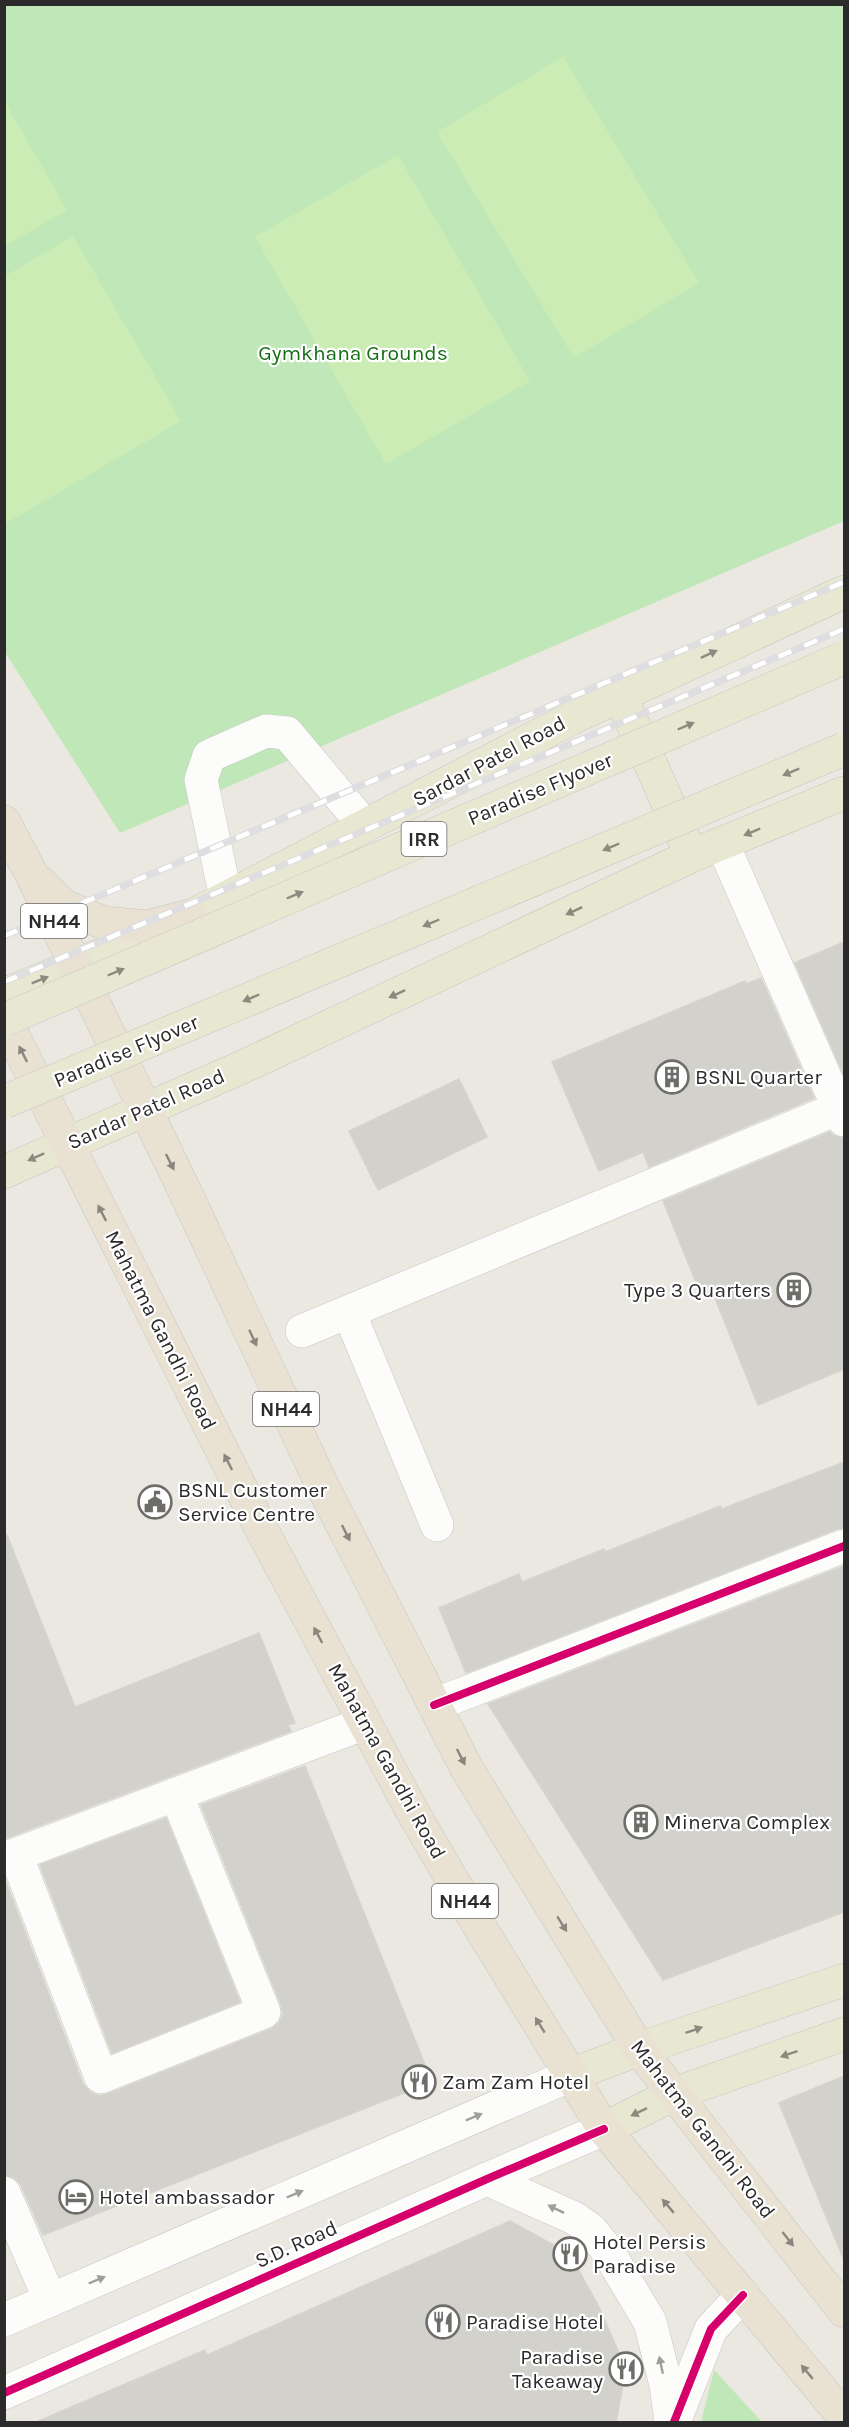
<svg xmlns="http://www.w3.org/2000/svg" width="849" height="2427" font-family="Karla,sans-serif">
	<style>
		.green { fill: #c0e7b7 }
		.pitch { fill: #cbecb4 }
		.building { fill: #d2d1cb; stroke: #d5d3cc; stroke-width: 1.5 }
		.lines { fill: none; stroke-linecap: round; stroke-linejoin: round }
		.minor-casing { stroke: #c7c6c6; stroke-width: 34 }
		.major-casing { stroke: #c5c5c1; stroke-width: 34 }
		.highway-casing { stroke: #c5c5c1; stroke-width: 34 }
		.minor { stroke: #fcfcfa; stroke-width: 33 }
		.major { stroke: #e8e8d2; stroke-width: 33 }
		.highway { stroke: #e9e2d3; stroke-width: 33 }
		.rail-casing { stroke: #dedddf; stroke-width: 7 }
		.rail { stroke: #fff; stroke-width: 4.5; stroke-dasharray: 14; stroke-linecap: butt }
		.major-bridge-casing { stroke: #c5c5c1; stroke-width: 34; stroke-linecap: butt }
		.major-bridge { stroke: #e8e8d2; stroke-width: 33 }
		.cycleway-casing { stroke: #fff; stroke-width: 11 }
		.cycleway { stroke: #d6006c; stroke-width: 8 }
		.oneway { fill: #8a8a7e }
		.oneway2 { fill: #8a867f }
		.oneway3 { fill: #9e9e9d }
		.labels { text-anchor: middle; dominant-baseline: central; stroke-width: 4.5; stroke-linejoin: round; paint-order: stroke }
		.shield { fill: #fff; stroke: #6b6b6b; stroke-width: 1.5 }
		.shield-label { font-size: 20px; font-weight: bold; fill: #2b2b2b }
		.park-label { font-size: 21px; fill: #166d18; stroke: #fff }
		.street-label { font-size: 21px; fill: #2b2b2b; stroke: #fff }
		.poi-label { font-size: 21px; fill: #2b2b2b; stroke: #fff; text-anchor: start }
	</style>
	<rect width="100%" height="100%" fill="#eae8e0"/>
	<g class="green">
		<polygon points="5,5 844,5 844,521 120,833 5,652"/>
		<polygon points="714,2370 762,2422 701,2422"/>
	</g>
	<g class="pitch">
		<polygon points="563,57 699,283 574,358 437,132"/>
		<polygon points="5,102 67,210 5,246 4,246"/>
		<polygon points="398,155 530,381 386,464 255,237"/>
		<polygon points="73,236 181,421 5,524 5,276"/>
	</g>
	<g class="building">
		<polygon points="844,942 844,1075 795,963"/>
		<polygon points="761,978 814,1098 649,1167 643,1152 599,1171 552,1062 745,981 746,984"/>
		<polygon points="459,1079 487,1137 378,1190 349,1131"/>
		<polygon points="830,1132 833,1135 844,1138 844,1369 758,1405 713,1293 702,1297 663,1201"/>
		<polygon points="844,1462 844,1528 837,1529 466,1673 439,1608 519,1574 522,1582 604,1549 605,1552 720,1506 722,1509"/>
		<polygon points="7,1535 75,1707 259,1633 295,1723 288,1725 291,1731 4,1839 4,1536"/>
		<polygon points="844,1566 844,1912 663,1980 488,1704"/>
		<polygon points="305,1766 432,2082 43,2235 21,2185 15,2178 4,2175 4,1877 83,2084 90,2092 99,2096 108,2094 271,2029 279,2023 283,2014 281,2005 201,1805"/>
		<polygon points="166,1818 240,2002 112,2053 40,1865"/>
		<polygon points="844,2076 844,2260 779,2103"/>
		<polygon points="510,2221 570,2254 600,2309 626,2369 616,2422 36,2422 205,2350 207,2355"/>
	</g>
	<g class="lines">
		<defs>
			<g id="minor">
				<polyline points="723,845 844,1120"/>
				<polyline points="226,898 201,780 209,756 266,731 287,733 365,826"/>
				<polyline points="349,1312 437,1525"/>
				<polyline points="302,1331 844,1106"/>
				<polyline points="434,1705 844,1546"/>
				<polyline points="16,1855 101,2077 264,2012 176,1794"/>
				<polyline points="4,1859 365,1723"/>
				<polyline points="487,2179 574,2218 590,2229 607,2250 650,2322 666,2385 671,2422"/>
				<polyline points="4,2193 50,2300"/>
				<polyline points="4,2320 571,2075"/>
				<polyline points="4,2393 487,2179 604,2129"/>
				<polyline points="674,2422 711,2329 743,2295"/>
			</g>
			<g id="major">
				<polyline points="620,695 687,846"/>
				<polyline points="4,995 176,924 576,716 844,592"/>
				<polyline points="4,1172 249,1064 691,856 844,793"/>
				<polyline points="571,2075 639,2049 844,1980"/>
				<polyline points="604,2129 674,2094 844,2034"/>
			</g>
			<g id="highway">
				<polyline points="4,822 33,877 189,1200 321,1483 467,1769 639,2049 844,2311"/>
				<polyline points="39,882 64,906 104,923 147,927 190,916"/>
				<polyline points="4,1018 264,1534 411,1809 475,1919 604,2129 844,2417"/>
			</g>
		</defs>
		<use href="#minor" class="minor-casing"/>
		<use href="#major" class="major-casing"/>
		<use href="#highway" class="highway-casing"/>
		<use href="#minor" class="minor"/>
		<use href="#major" class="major"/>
		<use href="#highway" class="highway"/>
		<defs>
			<g id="rail">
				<polyline points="4,936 844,582"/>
				<polyline points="4,982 844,629"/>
			</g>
		</defs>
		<use href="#rail" class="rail-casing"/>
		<use href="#rail" class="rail"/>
		<defs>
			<g id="major-bridge">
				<polyline points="4,1020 844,658"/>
				<polyline points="4,1102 844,749"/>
			</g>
		</defs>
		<use href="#major-bridge" class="major-bridge-casing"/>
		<use href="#major-bridge" class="major-bridge"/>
		<defs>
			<g id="cycleway">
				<polyline points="434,1705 844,1546"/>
				<polyline points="4,2393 487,2179 604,2129"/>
				<polyline points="674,2422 711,2329 743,2295"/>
			</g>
		</defs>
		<use href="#cycleway" class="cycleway-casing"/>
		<use href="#cycleway" class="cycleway"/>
	</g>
	<defs><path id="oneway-solid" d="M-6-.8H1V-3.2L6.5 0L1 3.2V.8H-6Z" transform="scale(1.5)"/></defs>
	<g class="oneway">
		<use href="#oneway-solid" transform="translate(709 654) rotate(-25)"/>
		<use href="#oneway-solid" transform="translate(686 726) rotate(-23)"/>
		<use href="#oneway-solid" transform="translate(791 772) rotate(157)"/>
		<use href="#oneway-solid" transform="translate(752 832) rotate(157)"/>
		<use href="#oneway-solid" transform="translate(611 847) rotate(157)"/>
		<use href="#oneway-solid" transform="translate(295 895) rotate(-23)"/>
		<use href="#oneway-solid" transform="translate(574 911) rotate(155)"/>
		<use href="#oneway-solid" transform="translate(431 923) rotate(157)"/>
		<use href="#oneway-solid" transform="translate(116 972) rotate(-23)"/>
		<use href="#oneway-solid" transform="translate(40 980) rotate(-22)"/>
		<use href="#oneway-solid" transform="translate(397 994) rotate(155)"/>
		<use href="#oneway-solid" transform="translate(251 998) rotate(157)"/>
		<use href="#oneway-solid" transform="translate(36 1157) rotate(156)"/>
		<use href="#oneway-solid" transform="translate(694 2030) rotate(-19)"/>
		<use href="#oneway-solid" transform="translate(789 2054) rotate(161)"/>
		<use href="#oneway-solid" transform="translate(639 2112) rotate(154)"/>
	</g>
	<g class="oneway2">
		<use href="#oneway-solid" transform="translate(23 1054) rotate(-117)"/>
		<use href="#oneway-solid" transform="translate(170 1162) rotate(63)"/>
		<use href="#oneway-solid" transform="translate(102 1213) rotate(-117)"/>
		<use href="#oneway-solid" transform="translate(253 1338) rotate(65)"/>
		<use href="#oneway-solid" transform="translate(228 1462) rotate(-117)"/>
		<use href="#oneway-solid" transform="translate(346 1533) rotate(63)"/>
		<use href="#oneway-solid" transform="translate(318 1635) rotate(-118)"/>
		<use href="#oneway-solid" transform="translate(461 1757) rotate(63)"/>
		<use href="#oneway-solid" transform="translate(562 1924) rotate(58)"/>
		<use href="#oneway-solid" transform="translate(540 2025) rotate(-121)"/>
		<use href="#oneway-solid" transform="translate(668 2206) rotate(-130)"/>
		<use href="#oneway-solid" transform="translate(788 2239) rotate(52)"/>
		<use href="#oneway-solid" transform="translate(807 2372) rotate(-130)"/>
	</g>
	<g class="oneway3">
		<use href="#oneway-solid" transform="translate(474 2117) rotate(-23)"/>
		<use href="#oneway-solid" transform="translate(295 2194) rotate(-23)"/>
		<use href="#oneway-solid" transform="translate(556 2209) rotate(-154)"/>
		<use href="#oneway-solid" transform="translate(97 2280) rotate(-23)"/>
		<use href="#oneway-solid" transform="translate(661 2365) rotate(-102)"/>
	</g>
	<defs>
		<symbol id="building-ring" viewBox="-11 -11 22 22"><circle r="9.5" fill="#fff" stroke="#6e6d6a" stroke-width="1.5"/><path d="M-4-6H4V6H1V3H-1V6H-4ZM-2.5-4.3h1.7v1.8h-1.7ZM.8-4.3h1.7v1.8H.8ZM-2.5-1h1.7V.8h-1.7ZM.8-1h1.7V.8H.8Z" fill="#6e6d6a"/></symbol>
		<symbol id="civic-ring" viewBox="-11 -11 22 22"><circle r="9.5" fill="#fff" stroke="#6e6d6a" stroke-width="1.5"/><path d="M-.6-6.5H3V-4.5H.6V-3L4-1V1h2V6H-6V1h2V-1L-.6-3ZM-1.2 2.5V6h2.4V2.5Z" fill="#6e6d6a"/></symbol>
		<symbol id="restaurant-ring" viewBox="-11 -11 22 22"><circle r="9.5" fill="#fff" stroke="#6e6d6a" stroke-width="1.5"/><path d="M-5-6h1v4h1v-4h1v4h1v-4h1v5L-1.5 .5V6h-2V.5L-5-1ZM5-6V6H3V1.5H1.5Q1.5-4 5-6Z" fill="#6e6d6a"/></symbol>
		<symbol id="hotel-ring" viewBox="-11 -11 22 22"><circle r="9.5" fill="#fff" stroke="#6e6d6a" stroke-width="1.5"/><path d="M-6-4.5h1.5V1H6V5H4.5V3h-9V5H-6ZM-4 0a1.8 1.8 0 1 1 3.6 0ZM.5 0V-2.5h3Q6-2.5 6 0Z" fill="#6e6d6a"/></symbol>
	</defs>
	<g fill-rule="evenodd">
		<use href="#building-ring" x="653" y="1058" width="38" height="38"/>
		<use href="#building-ring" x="775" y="1271" width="38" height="38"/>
		<use href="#civic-ring" x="136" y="1483" width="38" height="38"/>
		<use href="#building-ring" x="622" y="1803" width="38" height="38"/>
		<use href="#restaurant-ring" x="400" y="2063" width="38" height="38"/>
		<use href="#hotel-ring" x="57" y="2178" width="38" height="38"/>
		<use href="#restaurant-ring" x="551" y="2235" width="38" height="38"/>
		<use href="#restaurant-ring" x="424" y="2303" width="38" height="38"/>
		<use href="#restaurant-ring" x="607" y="2350" width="38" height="38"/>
	</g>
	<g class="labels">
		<g class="shield">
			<rect x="401.5" y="822" width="45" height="34" rx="4.5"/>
			<rect x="21" y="904" width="66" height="34" rx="4.5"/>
			<rect x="253" y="1392" width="66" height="34" rx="4.5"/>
			<rect x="432" y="1884" width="66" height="34" rx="4.5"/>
		</g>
		<g class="shield-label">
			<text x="424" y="839">IRR</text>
			<text x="54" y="921">NH44</text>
			<text x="286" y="1409">NH44</text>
			<text x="465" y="1901">NH44</text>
		</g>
		<g class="park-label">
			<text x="353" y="353">Gymkhana Grounds</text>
		</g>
		<g class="street-label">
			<text transform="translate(489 761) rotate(-28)">Sardar Patel Road</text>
			<text transform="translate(540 789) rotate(-23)">Paradise Flyover</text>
			<text transform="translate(126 1051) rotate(-23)">Paradise Flyover</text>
			<text transform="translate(146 1109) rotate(-24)">Sardar Patel Road</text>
			<text transform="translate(161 1330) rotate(63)">Mahatma Gandhi Road</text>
			<text transform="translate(387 1761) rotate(61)">Mahatma Gandhi Road</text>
			<text transform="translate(703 2129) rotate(52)">Mahatma Gandhi Road</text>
			<text transform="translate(296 2244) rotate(-24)">S.D. Road</text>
		</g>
		<g class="poi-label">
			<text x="695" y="1077">BSNL Quarter</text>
			<text x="771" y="1290" text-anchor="end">Type 3 Quarters</text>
			<text x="178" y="1490">BSNL Customer<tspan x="178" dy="24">Service Centre</tspan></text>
			<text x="664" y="1822">Minerva Complex</text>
			<text x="442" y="2082">Zam Zam Hotel</text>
			<text x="99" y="2197">Hotel ambassador</text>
			<text x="593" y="2242">Hotel Persis<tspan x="593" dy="24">Paradise</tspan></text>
			<text x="466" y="2322">Paradise Hotel</text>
			<text x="603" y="2357" text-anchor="end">Paradise<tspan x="603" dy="24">Takeaway</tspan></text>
		</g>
	</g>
	<rect width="849" height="2427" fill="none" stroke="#2b2b2b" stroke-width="12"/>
</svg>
